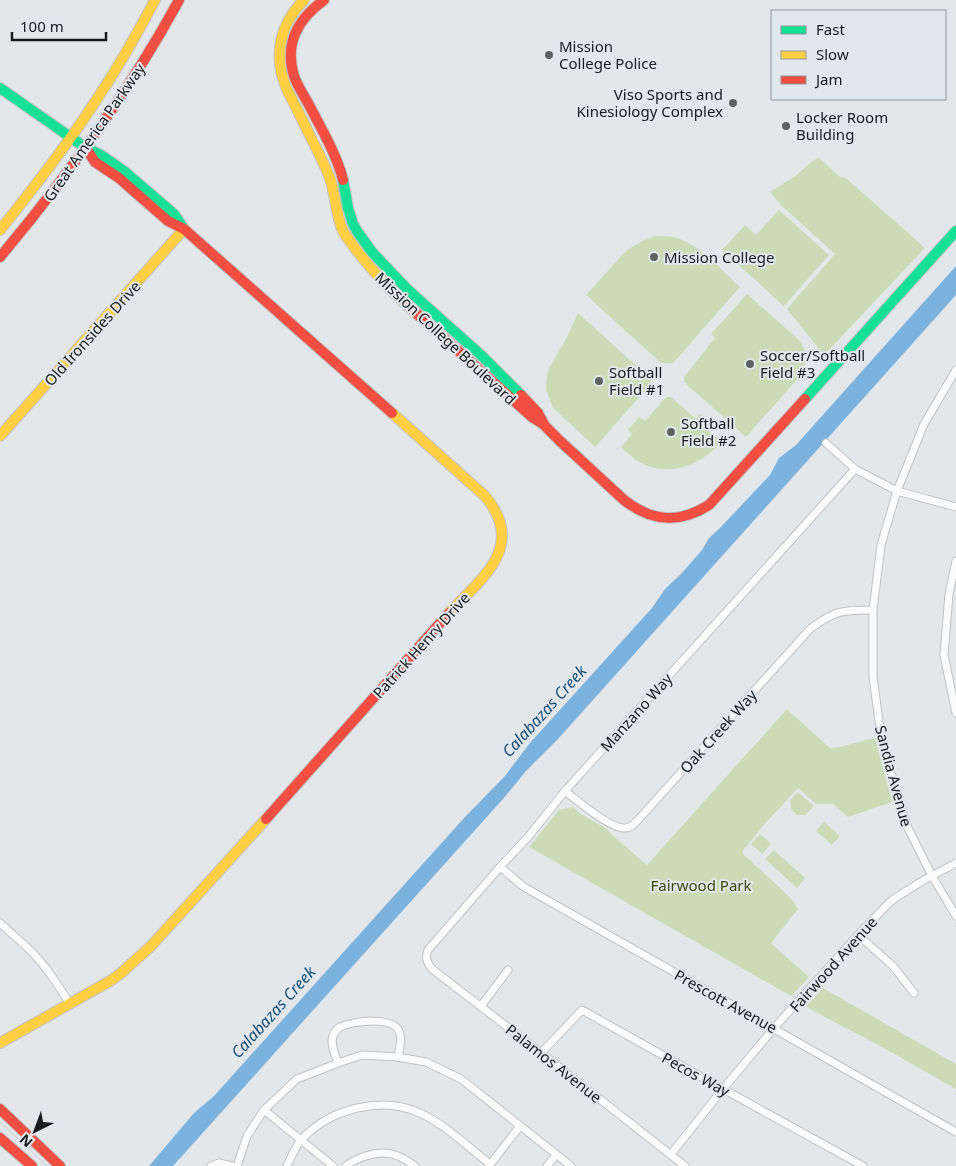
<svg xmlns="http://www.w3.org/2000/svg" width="956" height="1166" font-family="'Noto Sans',sans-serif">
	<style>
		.green { fill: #ccdbb6 }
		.water { fill: #7cb2de }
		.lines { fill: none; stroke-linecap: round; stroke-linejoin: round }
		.street-casing { stroke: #c0c2c4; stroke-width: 9 }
		.fast-casing { stroke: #c0c2c4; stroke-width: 12 }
		.slow-casing { stroke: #c0c2c4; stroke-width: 12 }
		.jam-casing { stroke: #c0c2c4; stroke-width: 12 }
		.street { stroke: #fbfbfc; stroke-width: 7 }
		.fast { stroke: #16e098; stroke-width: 10 }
		.slow { stroke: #ffcf43; stroke-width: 10 }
		.jam { stroke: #f24e42; stroke-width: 10 }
		.tram { stroke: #cacbcb; stroke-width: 1 }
		.poi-dot { fill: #5f6263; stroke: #e2e7ec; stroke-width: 2 }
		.labels { text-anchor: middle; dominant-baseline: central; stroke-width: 4; stroke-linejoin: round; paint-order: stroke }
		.poi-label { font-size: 15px; fill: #181a1b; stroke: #e2e7ec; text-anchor: start }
		.street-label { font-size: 15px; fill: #181a1b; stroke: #e2e7ec }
		.park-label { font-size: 15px; fill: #384806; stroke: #e2e7ec }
		.water-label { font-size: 16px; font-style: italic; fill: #164e77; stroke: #e2e7ec }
	</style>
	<rect width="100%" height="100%" fill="#e4e7ea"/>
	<g class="green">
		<polygon points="818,157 840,177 846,178 925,248 824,355 787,309 835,254 782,206 770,192 795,176"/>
		<polygon points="779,210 829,255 784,306 722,250 745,225 756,235"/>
		<path d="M656,236C662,236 667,236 673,237C697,242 722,270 740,287L673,363H661L586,295L627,250L642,241Z"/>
		<path d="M747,294L799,340C809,353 807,365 799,377L746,437L684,382V377L715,338L711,334Z"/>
		<polygon points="578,313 651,379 651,384 595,447 553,408 546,390 547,375 549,368 566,339"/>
		<path d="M666,397H671L696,419L700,414L713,426L709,431L721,441C701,467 665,479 636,460C631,456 626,451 621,447L632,434L628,430L639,417L645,421Z"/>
		<polygon points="787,709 831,749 875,738 892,802 848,817 846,816 845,814 832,803 832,804 816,804 798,788 762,827 742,852 744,855 790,897 798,909 771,943 809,977 791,996 529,847 559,810 573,807 581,814 607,829 612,835 647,865"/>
		<polygon points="798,792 814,806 806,815 797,815 791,809 790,800"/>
		<polygon points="824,822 840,836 832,845 816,831"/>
		<polygon points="760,834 771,844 762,854 751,844"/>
		<polygon points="774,850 805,878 797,888 765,859"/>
		<polygon points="823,988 956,1064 956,1089 882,1047 806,1007"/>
	</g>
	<polygon class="water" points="956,266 956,295 558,739 526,771 503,799 173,1166 149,1166 194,1113 214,1096 465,817 505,776 529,744 652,608 665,589 681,574 702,550 709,538 720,528 770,475 779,458 796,445"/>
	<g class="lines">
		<defs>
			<g id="street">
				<polyline points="956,370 924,424 897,491 881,545 873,610 873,677 882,743 908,828 932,876 956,916"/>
				<polyline points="826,443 855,469 897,491 956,507"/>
				<polyline points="956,561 949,594 944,655 956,713"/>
				<path d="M565,791C576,800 612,830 625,828C631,828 634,824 638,820L810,629C835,610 843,610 873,610"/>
				<polyline points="500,867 524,887 956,1132"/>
				<path d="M0,923C10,932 20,941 30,950C46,966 58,985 70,1004"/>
				<polyline points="858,935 893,966 914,993"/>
				<polyline points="481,1006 508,970"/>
				<polyline points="541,1053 582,1010 723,1089 863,1166"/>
				<path d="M338,1063C335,1055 330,1044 333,1036C334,1033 337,1029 340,1027C353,1021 396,1015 400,1034C402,1042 399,1050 398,1057"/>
				<polyline points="264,1110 333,1166"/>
				<polyline points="671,1154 723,1089 774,1028 858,935 889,903 895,898 924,880 956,863"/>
				<polyline points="211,1166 219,1163 232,1166"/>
				<polyline points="237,1166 247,1136 264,1110 297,1079 338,1063 362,1055 398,1057 426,1062 461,1079 571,1166"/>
				<path d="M287,1166C291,1158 295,1146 302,1139C331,1108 383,1095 422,1114C447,1126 468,1147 490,1164"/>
				<path d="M346,1166C351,1162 357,1159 363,1157C384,1149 397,1153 415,1166"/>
				<polyline points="489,1166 520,1126"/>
				<polyline points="547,1166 556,1155"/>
				<path d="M685,1166L536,1049L432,969C427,963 425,958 428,950L500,867L529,836L565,791L855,469"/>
			</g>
			<g id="fast">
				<polyline points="0,88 86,148 101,155 124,171 174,214 184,229"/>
				<polyline points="343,180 348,208 353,224 357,231 372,252 407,289 483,357 521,395"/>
				<polyline points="805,399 956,231"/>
			</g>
			<g id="slow">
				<path d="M304,0C280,24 273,55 286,87C289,95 294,103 298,111C308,133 320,154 329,176C336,193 335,214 343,231C346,237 351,242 354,247C370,268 388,288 408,306"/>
				<path d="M0,230C33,189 65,148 93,105C116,71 136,36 155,0"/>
				<path d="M392,413L485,496C527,546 482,578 449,613"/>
				<polyline points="0,436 184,229"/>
				<polyline points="0,1043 110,981 120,974 151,946 266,819"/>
			</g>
			<g id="jam">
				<path d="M324,0C298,19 284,43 294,76C297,85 303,94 308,103C320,126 337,155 343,180"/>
				<polyline points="86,148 95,162 119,178 168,221 184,229 392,413"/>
				<path d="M0,257C67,177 129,92 179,0"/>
				<polyline points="408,306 532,417 543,424"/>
				<path d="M521,395L538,413L545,426L560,441L624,500C652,522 679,524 709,505L805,399"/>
				<polyline points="266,819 449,613"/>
				<polyline points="0,1109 60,1166"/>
				<polyline points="0,1138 32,1166"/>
			</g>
		</defs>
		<use href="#street" class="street-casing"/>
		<use href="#fast" class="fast-casing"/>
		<use href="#slow" class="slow-casing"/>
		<use href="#jam" class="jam-casing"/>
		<use href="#street" class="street"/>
		<use href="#fast" class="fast"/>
		<use href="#slow" class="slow"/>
		<use href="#jam" class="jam"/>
		<polyline class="tram" points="0,1122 47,1166"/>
	</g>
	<g class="poi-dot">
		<circle cx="549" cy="55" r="5"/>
		<circle cx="733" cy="103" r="5"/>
		<circle cx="786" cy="126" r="5"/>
		<circle cx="654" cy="257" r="5"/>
		<circle cx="750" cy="364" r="5"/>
		<circle cx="599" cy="381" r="5"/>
		<circle cx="671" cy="432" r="5"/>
	</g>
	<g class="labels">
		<g class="poi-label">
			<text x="559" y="46">Mission<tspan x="559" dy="17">College Police</tspan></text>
			<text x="723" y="94" text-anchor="end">Viso Sports and<tspan x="723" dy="17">Kinesiology Complex</tspan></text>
			<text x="796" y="117">Locker Room<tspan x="796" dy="17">Building</tspan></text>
			<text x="664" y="257">Mission College</text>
			<text x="760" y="355">Soccer/Softball<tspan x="760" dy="17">Field #3</tspan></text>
			<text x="609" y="372">Softball<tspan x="609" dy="17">Field #1</tspan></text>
			<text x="681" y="423">Softball<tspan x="681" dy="17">Field #2</tspan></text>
		</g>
		<g class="street-label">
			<text transform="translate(94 132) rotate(-55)">Great America Parkway</text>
			<text transform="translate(92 333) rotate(-48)">Old Ironsides Drive</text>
			<text transform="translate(446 338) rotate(43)">Mission College Boulevard</text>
			<text transform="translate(421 645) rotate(-48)">Patrick Henry Drive</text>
			<text transform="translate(636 712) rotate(-48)">Manzano Way</text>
			<text transform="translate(718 731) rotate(-48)">Oak Creek Way</text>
			<text transform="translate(894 776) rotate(75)">Sandia Avenue</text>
			<text transform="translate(833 964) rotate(-48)">Fairwood Avenue</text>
			<text transform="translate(726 1001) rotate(29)">Prescott Avenue</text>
			<text transform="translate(554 1063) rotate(38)">Palamos Avenue</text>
			<text transform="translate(696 1074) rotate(29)">Pecos Way</text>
		</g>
		<g class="park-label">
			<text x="701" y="885">Fairwood Park</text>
		</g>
		<g class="water-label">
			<text transform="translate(544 711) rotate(-48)">Calabazas Creek</text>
			<text transform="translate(273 1012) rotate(-48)">Calabazas Creek</text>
		</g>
	</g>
	<rect x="771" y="10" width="175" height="90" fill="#e2e7ec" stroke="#919598"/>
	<rect x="781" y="26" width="25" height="8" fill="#16e098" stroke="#919598"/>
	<text x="816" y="35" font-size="15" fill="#181a1b">Fast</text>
	<rect x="781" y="51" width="25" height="8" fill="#ffcf43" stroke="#919598"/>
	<text x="816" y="60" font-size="15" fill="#181a1b">Slow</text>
	<rect x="781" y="76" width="25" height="8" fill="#f24e42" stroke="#919598"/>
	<text x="816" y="85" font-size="15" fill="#181a1b">Jam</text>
	<g transform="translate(35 1131) rotate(222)" stroke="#e2e7ec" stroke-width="4" paint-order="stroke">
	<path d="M0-4L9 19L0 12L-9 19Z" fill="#181a1b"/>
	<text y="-8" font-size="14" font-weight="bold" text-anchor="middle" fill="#181a1b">N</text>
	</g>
	<path d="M12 32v8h94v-8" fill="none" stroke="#181a1b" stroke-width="2.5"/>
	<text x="20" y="32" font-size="15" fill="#181a1b" stroke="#e2e7ec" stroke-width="4" paint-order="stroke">100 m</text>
</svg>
